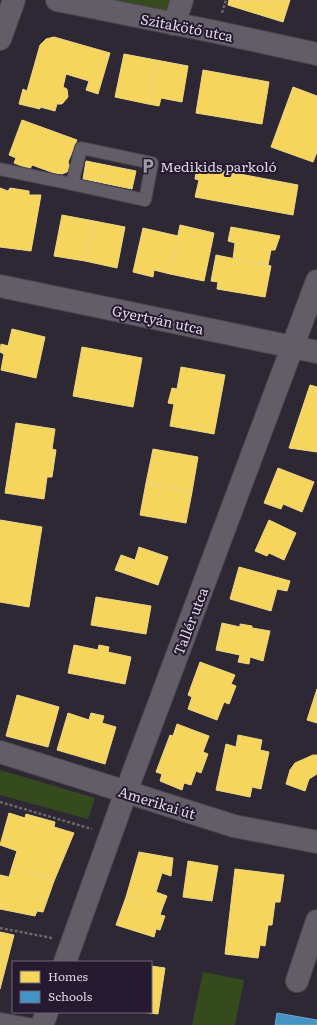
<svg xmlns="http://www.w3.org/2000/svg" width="317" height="1025" font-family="Literata,serif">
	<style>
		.green { fill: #354b1e }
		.homes { fill: #f6d55c; stroke: #eed585 }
		.schools { fill: #4393c3; stroke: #71a7cd }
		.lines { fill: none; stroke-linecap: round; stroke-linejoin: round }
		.lane-casing { stroke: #4a4550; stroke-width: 14 }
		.street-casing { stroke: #4a4550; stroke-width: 24 }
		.secondary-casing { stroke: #4a4550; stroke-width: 24 }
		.path { stroke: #6a656f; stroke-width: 2.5; stroke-dasharray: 3 2; stroke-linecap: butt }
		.lane { stroke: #625d67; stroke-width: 12 }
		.street { stroke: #625d67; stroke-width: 22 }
		.secondary { stroke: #625d67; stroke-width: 22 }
		.labels { text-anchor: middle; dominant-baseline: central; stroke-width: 4; stroke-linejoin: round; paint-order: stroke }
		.street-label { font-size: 14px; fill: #ddd6e5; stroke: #251a2f }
		.poi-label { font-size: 14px; fill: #ddd6e5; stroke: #251a2f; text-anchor: start }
	</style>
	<rect width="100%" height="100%" fill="#2e2834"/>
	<g class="green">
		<polygon points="115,0 177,0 173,13"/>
		<polygon points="0,770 95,798 88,819 0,795"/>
		<polygon points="203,972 244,980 235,1025 192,1025"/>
	</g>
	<g class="homes">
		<polygon points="229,0 290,0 283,22 228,5"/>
		<polygon points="54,37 110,53 98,94 86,90 89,81 66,74 63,87 67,89 68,97 62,104 57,104 55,111 40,107 40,109 19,104 23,89 27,91 40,45 46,39"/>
		<polygon points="124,54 156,60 148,104 115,97"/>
		<polygon points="156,60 188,66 182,102 161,98 159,106 148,104"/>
		<polygon points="203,70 269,82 262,124 196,113"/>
		<polygon points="293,87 317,96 317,152 313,162 271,147"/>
		<polygon points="22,120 77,140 68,162 70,167 67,172 62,174 54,173 32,165 30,169 14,163 16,158 9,155"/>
		<polygon points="86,161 136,171 132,189 83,179"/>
		<polygon points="197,166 298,185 293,215 195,197 199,180 195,179"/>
		<polygon points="0,188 8,191 10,188 29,191 29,195 41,195 31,251 0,247"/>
		<polygon points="62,215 94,221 85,261 54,256"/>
		<polygon points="94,221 125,227 117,268 85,261"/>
		<polygon points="180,225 214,233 204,281 170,274"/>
		<polygon points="231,227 280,236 275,250 271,250 268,265 233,259 235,243 228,241"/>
		<polygon points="143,228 178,236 170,274 154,270 153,277 133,272"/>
		<polygon points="216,255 271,266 265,297 217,289 218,282 211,281"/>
		<polygon points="12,329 45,337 36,378 1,370 4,354 0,352 1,344 8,346"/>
		<polygon points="82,347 142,358 133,407 73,396"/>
		<polygon points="181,367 225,375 214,434 170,426 174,404 168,403 172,388 177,389"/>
		<polygon points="310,385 317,387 317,452 289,448"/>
		<polygon points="16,423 55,429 52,449 56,450 52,477 47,477 44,499 5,493"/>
		<polygon points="153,449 198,457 192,492 146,483"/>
		<polygon points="278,468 314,482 302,512 283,504 281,509 264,503"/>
		<polygon points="146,483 192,492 186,523 140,515"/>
		<polygon points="0,520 42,527 29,607 0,602"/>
		<polygon points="269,520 296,533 284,560 269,553 267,556 255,551"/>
		<polygon points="139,547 168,557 158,585 115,570 121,555 135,560"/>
		<polygon points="239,567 290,581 287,591 277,589 271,611 230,599"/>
		<polygon points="96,597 151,606 146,634 91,625"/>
		<polygon points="222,623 240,627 240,624 252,626 252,628 270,631 263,661 250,657 249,664 238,662 240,655 216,650"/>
		<polygon points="74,645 98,650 99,645 109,647 108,652 131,657 125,684 68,673"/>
		<polygon points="200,662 235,675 231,684 236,686 229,704 224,702 217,720 188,709 192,697 188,695"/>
		<polygon points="317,689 317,723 307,720"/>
		<polygon points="17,695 59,707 48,747 6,736"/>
		<polygon points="68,713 89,720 91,713 104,716 102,723 116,727 105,764 57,750"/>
		<polygon points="177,724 209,736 203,752 208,754 201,773 196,771 191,785 184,783 182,790 160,781 162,774 156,772 170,735 173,736"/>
		<polygon points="238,735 262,740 260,750 269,752 261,789 252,787 250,797 216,790 226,744 236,747"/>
		<polygon points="313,755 317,755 317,774 309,779 305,791 286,784 290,770 295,763"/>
		<polygon points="9,813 25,818 26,814 55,822 54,827 74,833 54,881 12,867 17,851 0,845"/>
		<polygon points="139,852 173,858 171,876 162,873 156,892 167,896 162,909 126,897"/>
		<polygon points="188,861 218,866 212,901 183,897"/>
		<polygon points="12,867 54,881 43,912 37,911 35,916 0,909 0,875 9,877"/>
		<polygon points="235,869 284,875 280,902 275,902 272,925 268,925 265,946 260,945 258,958 225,954"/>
		<polygon points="126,897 162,909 160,915 165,916 160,930 156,929 154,937 116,925"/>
		<polygon points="0,932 14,935 0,989"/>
		<polygon points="151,966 165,968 158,1014 141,1012 151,1012"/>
	</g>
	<polygon class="schools" points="277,1013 317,1020 317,1025 275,1025"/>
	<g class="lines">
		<defs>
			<g id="lane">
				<polygon points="81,148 152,163 145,200 72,184"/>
				<polyline points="0,169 72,184"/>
				<polyline points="0,1019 33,1025"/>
			</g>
			<g id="street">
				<polyline points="57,0 216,32 317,54"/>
				<polyline points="174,24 182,0"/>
				<polyline points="0,286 317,352"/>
				<polyline points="0,752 234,826 317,842"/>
				<polyline points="65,962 126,792 317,281"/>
				<polyline points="297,981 317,921"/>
				<polyline points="42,1025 47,1012"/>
			</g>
			<polyline id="secondary" points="0,39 14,0"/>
		</defs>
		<use href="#lane" class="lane-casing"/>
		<use href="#street" class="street-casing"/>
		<use href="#secondary" class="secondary-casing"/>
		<g class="path">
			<polyline points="222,13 226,0"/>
			<polyline points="0,802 92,829"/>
			<polyline points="0,928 52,938"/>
		</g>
		<use href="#lane" class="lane"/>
		<use href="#street" class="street"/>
		<use href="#secondary" class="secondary"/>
	</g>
	<defs>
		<symbol id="parking-bare" viewBox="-9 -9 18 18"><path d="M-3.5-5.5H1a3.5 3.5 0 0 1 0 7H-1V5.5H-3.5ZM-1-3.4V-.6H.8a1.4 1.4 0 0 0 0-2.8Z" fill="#a099a7" stroke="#251a2f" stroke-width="2.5" paint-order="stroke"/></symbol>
	</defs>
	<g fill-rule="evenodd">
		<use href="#parking-bare" x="137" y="155" width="22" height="22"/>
	</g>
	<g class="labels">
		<g class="street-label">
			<text transform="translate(187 27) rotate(11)">Szitakötő utca</text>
			<text transform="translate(158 319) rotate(12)">Gyertyán utca</text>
			<text transform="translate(190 621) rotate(-69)">Tallér utca</text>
			<text transform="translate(157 802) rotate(17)">Amerikai út</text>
		</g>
		<g class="poi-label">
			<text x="160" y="166">Medikids parkoló</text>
		</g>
	</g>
	<rect x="12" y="961" width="140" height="52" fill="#251a2f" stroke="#6f6578"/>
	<rect x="20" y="971" width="20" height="12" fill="#f6d55c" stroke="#6f6578"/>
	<text x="48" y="981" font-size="12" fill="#ddd6e5">Homes</text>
	<rect x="20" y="991" width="20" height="12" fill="#4393c3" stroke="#6f6578"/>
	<text x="48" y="1001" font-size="12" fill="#ddd6e5">Schools</text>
</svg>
